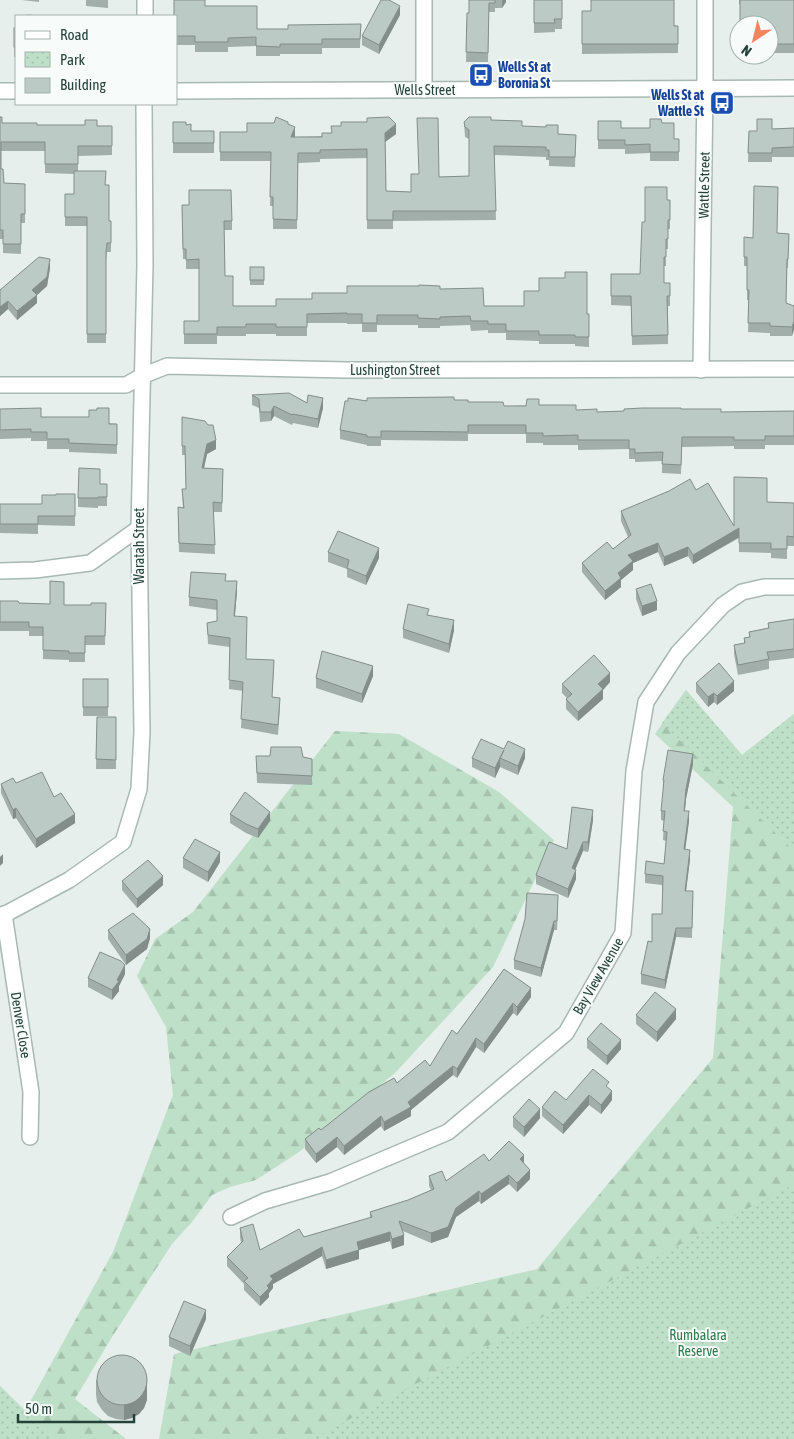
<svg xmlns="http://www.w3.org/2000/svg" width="794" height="1439" font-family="'Asap Condensed',sans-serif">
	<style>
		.forest { fill: url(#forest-firs) }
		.park { fill: url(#park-dots) }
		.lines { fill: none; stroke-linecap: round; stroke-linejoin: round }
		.minor-casing { stroke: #a8b8b2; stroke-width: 18 }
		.minor { stroke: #fff; stroke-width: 15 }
		.wall { fill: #a1aea9 }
		.shaded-wall { fill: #838d89 }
		.building { fill: #bbcac4; stroke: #838d89 }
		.labels { text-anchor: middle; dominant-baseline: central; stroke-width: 4; stroke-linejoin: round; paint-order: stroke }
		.transit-label { font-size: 14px; font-weight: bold; fill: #164399; stroke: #f7fbf9; text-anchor: start }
		.street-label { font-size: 14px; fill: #24423a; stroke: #f7fbf9 }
		.park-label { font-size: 14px; fill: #2d7a4b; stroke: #f7fbf9 }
	</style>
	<defs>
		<pattern id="forest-firs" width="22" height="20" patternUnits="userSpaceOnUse" patternTransform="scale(1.25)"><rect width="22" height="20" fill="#bfe0c8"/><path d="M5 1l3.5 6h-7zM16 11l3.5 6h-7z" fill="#a4c1ad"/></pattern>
		<pattern id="park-dots" width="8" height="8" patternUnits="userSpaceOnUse" patternTransform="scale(1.25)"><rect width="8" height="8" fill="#bfe0c8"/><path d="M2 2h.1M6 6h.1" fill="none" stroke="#a4c1ad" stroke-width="1.8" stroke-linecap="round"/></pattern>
	</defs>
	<rect width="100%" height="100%" fill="#e6efeb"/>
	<g class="forest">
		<polygon points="686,690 742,755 794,714 794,1439 159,1439 174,1354 537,1269 713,1058 733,807 655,734"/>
		<polygon points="335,731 399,734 499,792 554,840 493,967 395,1073 299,1152 256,1180 230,1187 212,1195 192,1222 172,1244 112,1337 75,1399 126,1439 0,1439 0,1386 25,1411 113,1252 173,1095 166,1027 137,976 155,939 193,912"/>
	</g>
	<g class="park">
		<polygon points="686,690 742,755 794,714 794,851 662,723"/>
		<polygon points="794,1184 794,1439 312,1439"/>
		<polygon points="0,1386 54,1439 0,1439"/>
	</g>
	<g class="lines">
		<defs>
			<g id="minor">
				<polyline points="145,16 145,0"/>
				<polyline points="424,90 424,0"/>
				<polyline points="0,91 16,91"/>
				<polyline points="176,91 794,88"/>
				<polyline points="701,370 705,88 705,0"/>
				<polyline points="0,385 126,385 142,376 167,366 347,370 794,369"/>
				<polyline points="0,571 35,570 90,563 139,528"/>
				<polyline points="4,914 31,1092 30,1137"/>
				<polyline points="0,917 69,880 123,842 139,789 142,732 139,528 145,265 144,104"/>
				<polyline points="231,1217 265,1201 330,1182 448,1132 566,1033 623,933 634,771 646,702 678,653 723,605 742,592 764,587 794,587"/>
			</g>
		</defs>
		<use href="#minor" class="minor-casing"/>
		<use href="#minor" class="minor"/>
	</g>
	<g class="wall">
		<polygon points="22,0 39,0 39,2"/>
		<polygon points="86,0 108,0 108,8 86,6"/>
		<polygon points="469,0 506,0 506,2 502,8 495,8 495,12 489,12 488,62 466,62 467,13 469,13"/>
		<polygon points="534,0 562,0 562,29 555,29 555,32 534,33"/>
		<polygon points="739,0 794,0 794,53 769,53 769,25 740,4 739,4"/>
		<polygon points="205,6 257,29 288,29 361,24 360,48 322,48 322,54 280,54 280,56 256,56 256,46 228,47 228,52 195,52 195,45 176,45 176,16"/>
		<polygon points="582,11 591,11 678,26 678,53 582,54"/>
		<polygon points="400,15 379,54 362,45 362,36"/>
		<rect x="14" y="28" width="2" height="29"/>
		<polygon points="0,117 2,123 37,125 112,126 112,155 78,156 78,171 106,185 109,221 111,221 111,252 107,252 106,261 106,343 87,343 87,226 65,226 65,194 74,194 74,174 45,173 45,151 1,151 1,169 4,183 25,184 25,223 21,223 21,254 3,253 3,239 0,239"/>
		<polygon points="491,120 522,126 558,134 576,135 575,167 549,166 549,160 546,160 546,157 494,155 496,220 393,221 393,229 367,229 367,158 320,159 320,162 298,163 297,229 273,229 273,206 270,206 271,161 220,161 220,132 247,132 288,124 295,137 396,134 385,142 386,191 411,192 439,177 469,176 469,139 465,137 464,122"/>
		<polygon points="598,121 621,128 650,128 662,123 674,139 679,139 679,161 650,161 650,153 625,154 625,149 598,149"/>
		<polygon points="173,122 186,125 191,131 214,131 214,153 173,153"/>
		<polygon points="794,128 794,157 772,157 772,162 748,162 749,131 757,131 772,129"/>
		<polygon points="667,200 670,200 670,229 668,229 668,249 666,249 666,266 664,266 664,283 670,283 670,306 668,306 668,344 632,345 631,306 611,305 611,274 640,274 645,222"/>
		<polygon points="182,205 232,221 232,230 224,230 225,276 233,306 276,306 347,293 440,289 484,306 589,314 589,347 575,346 575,344 539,344 539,341 506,340 506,333 488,333 488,330 471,331 470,325 440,326 440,328 418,328 418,325 377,325 377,332 362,332 362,324 347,324 347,323 307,323 307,336 276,336 276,334 246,334 246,336 217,336 217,344 184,344 184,321 199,321 199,269 186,269 186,259 183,259"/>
		<polygon points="777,233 789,234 788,268 787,268 786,303 794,306 792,336 770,336 770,333 748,332 749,300 747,300 747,266 744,266 744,237 753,238"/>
		<rect x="250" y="267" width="14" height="18"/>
		<polygon points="50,268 47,286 37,295 37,303 17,320 8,309 0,316 0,290"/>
		<polygon points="252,395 307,403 323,408 318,428 293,423 292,425 274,416 271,421 260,422 259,408 252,405"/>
		<polygon points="454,400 504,406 539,405 576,410 597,412 681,409 721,412 794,411 794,445 765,445 765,449 734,449 734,446 682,447 681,474 662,473 662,461 635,462 635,459 629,459 629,449 578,450 578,445 543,445 543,443 526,443 526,434 468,434 468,441 381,440 381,446 367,446 367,445 340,439 340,430 348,401"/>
		<polygon points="0,409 41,417 117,424 117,454 69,452 69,449 47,449 47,441 31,441 31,438 0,439"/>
		<polygon points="182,417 216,449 207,454 204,468 223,469 222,512 213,512 215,554 179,552 178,507 183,508 182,489 186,489 185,455 182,455"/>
		<polygon points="100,484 107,484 107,506 98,506 98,508 78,507 78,498"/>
		<polygon points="696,490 734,526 767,502 794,503 794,546 787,546 787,559 771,558 771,553 739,552 739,538 693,564 688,556 664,566 658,552 633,563 633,570 621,580 621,587 605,600 582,572 582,563 613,549 628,537 621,521 621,511"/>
		<polygon points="75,494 75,526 38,525 38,534 0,533 0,504 42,504 56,495"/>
		<polygon points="328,552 379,558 366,585 347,577 347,569 328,562"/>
		<polygon points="226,581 237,591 235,616 246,659 274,669 272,697 280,707 278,735 241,728 243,691 229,689 230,647 208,644 207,623 217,621 217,610 189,606 189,597"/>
		<polygon points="636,589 657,610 642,616 636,599"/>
		<polygon points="0,601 19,603 64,605 91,605 106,603 105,645 85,645 85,662 69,662 69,660 43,659 43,636 29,636 29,631 0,631"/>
		<polygon points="429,616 454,630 449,653 403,638 403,629"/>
		<polygon points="794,619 794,658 769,661 769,669 738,675 734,654 734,645 744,643 744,638 749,637 749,632 768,628 768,623"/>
		<polygon points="373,676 362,703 316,688 316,678"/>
		<rect x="83" y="679" width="25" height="37"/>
		<polygon points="610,682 603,690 603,699 578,721 566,709 566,699 567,698 562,693 562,684"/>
		<polygon points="696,683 734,691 717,705 714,702 708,707 696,692"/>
		<polygon points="97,717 116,717 116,769 96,769"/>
		<polygon points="504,749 525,758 518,775 500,767 495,778 472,767 472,758"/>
		<polygon points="256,756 303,757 312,759 312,785 257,783"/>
		<polygon points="693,764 686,799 685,811 689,821 685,849 690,859 686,891 693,891 692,938 676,937 665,989 641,984 641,974 662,914 662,885 645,883 645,874 664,864 666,841 663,840 664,821 661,820 661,811 664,789 663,789 663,780"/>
		<polygon points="16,783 54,797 75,823 36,848 16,818 13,819 1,793 1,784"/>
		<polygon points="230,814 270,821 258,838 246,833 230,823"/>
		<polygon points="593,820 588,852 583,851 575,870 576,879 568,898 536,884 536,875 567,849"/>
		<polygon points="183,858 220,862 208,882 183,868"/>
		<polygon points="122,881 163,885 137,908 122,890"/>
		<polygon points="558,904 557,930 554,930 541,977 514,969 514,960"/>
		<polygon points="108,930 150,938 147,949 126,965 108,939"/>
		<polygon points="504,969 531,997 517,1016 513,1013 484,1053 476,1047 457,1078 453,1075 411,1110 411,1116 384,1131 381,1126 344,1155 337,1147 316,1163 305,1149 305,1139 321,1130 397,1083 430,1066 457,1034"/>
		<polygon points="125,974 119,986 119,991 112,1000 88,987 88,978"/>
		<polygon points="636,1015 676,1019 657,1042 636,1024"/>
		<polygon points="587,1039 621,1049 607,1065 587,1048"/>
		<polygon points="609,1089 612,1100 601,1114 589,1105 563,1134 542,1116 542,1107"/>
		<polygon points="513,1117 540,1118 524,1137 513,1127"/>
		<polygon points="489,1161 524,1164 530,1179 517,1192 509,1184 481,1204 479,1201 456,1217 448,1237 431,1243 403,1231 404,1245 392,1249 390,1241 359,1250 359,1259 326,1269 322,1256 273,1284 273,1288 269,1293 269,1297 260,1306 244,1290 244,1284 227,1266 227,1257 241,1243 240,1237 240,1228 260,1250 370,1218 370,1212 408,1200 431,1190 429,1186 429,1176 446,1181"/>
		<polygon points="206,1319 190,1356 169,1346 169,1337"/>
		<polygon points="96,1380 147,1392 147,1400 144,1408 139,1414 132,1418 124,1420 116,1419 108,1416 102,1410 97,1402 96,1394"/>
	</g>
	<g class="shaded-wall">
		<polygon points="502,0 506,0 506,2 502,8"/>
		<polygon points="400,6 400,15 379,54 379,45"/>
		<polygon points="396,124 396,134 385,142 385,133"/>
		<polygon points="295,127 295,136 291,146 291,137"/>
		<polygon points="50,259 50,268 47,286 37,295 37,303 17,320 17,311 32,290"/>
		<polygon points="8,301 8,309 0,316 0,307"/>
		<polygon points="794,321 794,330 792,336 792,327"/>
		<polygon points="323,398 323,408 318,428 318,419"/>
		<polygon points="274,406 274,416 271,421 271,412"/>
		<polygon points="216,440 216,449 207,454 202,477 202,468 207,444"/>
		<polygon points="739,528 739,537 693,564 693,555"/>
		<polygon points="658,543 658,552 633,563 633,570 621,580 621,587 605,600 605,591 618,573 628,555"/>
		<polygon points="688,547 688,556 664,566 664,557"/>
		<polygon points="379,548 379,558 366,585 366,576"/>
		<polygon points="237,581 237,591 234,625 234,616"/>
		<polygon points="657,601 657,610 642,616 642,606"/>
		<polygon points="454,620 454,630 449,653 449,644"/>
		<polygon points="373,666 373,676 362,703 362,694"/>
		<polygon points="610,673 610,682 603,690 603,699 578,721 578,712 598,684"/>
		<polygon points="734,681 734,691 717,705 717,696"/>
		<polygon points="714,693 714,702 708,707 708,697"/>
		<polygon points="525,749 525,758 518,775 518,766"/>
		<polygon points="504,750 500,758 500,767 495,778 495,768"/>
		<polygon points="693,754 693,764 686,799 684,820 684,811 686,789"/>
		<polygon points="16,808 16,818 13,819 13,810"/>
		<polygon points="593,810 593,820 588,852 588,842"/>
		<polygon points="689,811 689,821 684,859 684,849"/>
		<polygon points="270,812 270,821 258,838 258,829"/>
		<polygon points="75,814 75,823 36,848 36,839"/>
		<polygon points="583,842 583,851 572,877 572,868"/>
		<polygon points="690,850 690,859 685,900 685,891"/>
		<polygon points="220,852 220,862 208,882 208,872"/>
		<polygon points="3,854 3,863 0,866 0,857"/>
		<polygon points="576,870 576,879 568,898 568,889"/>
		<polygon points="163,876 163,885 137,908 137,899"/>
		<polygon points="554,921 554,930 541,977 541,968"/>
		<polygon points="676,928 676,937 665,989 665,980"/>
		<polygon points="150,929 150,938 147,949 126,965 126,955"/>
		<polygon points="125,965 125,974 119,986 119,991 112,1000 112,990"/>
		<polygon points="531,988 531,997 517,1016 517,1007"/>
		<polygon points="513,1003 513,1013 484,1053 484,1044"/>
		<polygon points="676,1009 676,1019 657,1042 657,1032"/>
		<polygon points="476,1038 476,1047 457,1078 457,1069"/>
		<polygon points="621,1040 621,1049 607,1065 607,1056"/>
		<polygon points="453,1066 453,1075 411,1110 411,1116 384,1131 384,1122"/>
		<polygon points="612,1091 612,1100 601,1114 601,1105"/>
		<polygon points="589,1095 589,1105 563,1134 563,1125"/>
		<polygon points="540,1109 540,1118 524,1137 524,1127"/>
		<polygon points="381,1116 381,1126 344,1155 344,1146"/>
		<polygon points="337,1137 337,1147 316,1163 316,1154"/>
		<polygon points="524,1155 524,1165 520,1159"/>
		<polygon points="530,1170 530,1179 517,1192 517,1183"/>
		<polygon points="509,1175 509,1184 481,1204 481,1194"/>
		<polygon points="479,1191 479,1201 456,1217 448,1237 431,1243 431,1233 456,1208"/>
		<polygon points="390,1232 390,1241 359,1250 359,1259 326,1269 326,1260 357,1242"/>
		<polygon points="404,1235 404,1245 392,1249 392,1239"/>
		<polygon points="322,1247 322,1256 273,1284 273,1288 269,1293 269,1297 260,1306 260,1297 267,1286 270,1276"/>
		<polygon points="206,1310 206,1319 190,1356 190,1346"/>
		<polygon points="147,1378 147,1400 144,1408 139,1414 132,1418 124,1420 124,1406"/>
	</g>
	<g class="building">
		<polygon points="174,0 205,0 205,6 257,6 257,29 288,29 288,25 361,24 360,39 322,39 322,44 280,44 280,47 256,46 256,37 228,38 228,42 195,42 195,36 176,36 176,16 174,16"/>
		<polygon points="381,0 389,0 400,6 379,45 362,36"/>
		<polygon points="469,0 495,0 495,3 489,3 488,53 466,52 467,13 469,13"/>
		<polygon points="534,0 562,0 562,19 554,19 555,23 534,23"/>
		<polygon points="591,0 674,0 674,26 678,26 678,44 582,44 582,11 591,11"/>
		<polygon points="740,0 794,0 794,44 769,44 769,25 740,25"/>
		<polygon points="27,15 39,16 27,16"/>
		<rect x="14" y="28" width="2" height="19"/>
		<polygon points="0,117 2,117 2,123 37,123 37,125 85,125 85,120 97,120 97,126 112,126 112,146 78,146 78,164 45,164 45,142 1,142 1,169 3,169 4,183 25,184 25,214 21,214 21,244 3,244 3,230 0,230"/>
		<polygon points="276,117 288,122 288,124 295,127 291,137 322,137 322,133 332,133 331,126 341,126 341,122 367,122 367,118 389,117 396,124 385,133 386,191 411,192 411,174 419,174 417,118 438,118 439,177 469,176 469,130 465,127 464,122 469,117 491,117 491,120 522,121 522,126 546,127 546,125 558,125 558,134 576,135 575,157 549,157 549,150 546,150 546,147 494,146 496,211 393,211 393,220 367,220 367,149 320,150 320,153 298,153 297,220 273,219 273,197 270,197 271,152 220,152 220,132 247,132 247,123 274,123"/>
		<polygon points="650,119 661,119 662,123 674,123 674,139 679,139 679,152 650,152 650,144 625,145 625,140 598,140 598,121 621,121 621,128 650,128"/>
		<polygon points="757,119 772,119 772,129 794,128 794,147 772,148 772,153 748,153 749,131 757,131"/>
		<polygon points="173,122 186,122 186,125 191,124 191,131 214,131 214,143 173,143"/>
		<polygon points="74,171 106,171 105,185 109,185 109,221 111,221 111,243 107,243 106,252 106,334 87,334 87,217 65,217 65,194 74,194"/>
		<polygon points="754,186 778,187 777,233 789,234 788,259 787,259 786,303 794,306 794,321 792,327 770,326 770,323 748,323 749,290 747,290 747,257 744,257 744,237 753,238"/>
		<polygon points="645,187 667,187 667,200 670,200 670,220 668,220 668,239 666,239 666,257 664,257 664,283 670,283 670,296 667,296 668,335 632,336 631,296 611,296 611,274 640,274 642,222 645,222"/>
		<polygon points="189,190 231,190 232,221 224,221 225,276 233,276 233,306 276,306 276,299 312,299 312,293 347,293 347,286 419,286 419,285 440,286 440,289 483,288 484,306 524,306 524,291 539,291 539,278 565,278 565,272 587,272 587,314 589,314 589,337 575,337 575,335 539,335 539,331 506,331 506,324 488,324 488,321 471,321 470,316 440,317 440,319 418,318 418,315 377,315 377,323 362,323 362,314 347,314 347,313 307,314 307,327 276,327 276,324 246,324 246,327 217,327 217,334 184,334 184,321 199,321 199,259 186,260 186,249 183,249 182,205 189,205"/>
		<polygon points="39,257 50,259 47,277 32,290 37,295 17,311 8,301 0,307 0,290"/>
		<rect x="250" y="267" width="14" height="13"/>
		<polygon points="289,393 307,403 308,395 323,398 318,419 293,414 292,415 274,406 271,412 260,412 259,399 252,395"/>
		<polygon points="454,397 454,400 468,400 468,402 503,402 504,406 526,406 527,399 539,399 539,405 576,405 576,410 597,409 597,412 624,411 624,409 642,408 681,408 681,409 721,409 721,412 794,411 794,436 765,436 765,440 734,440 734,437 682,437 681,465 662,464 663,452 635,453 635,449 629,449 629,440 578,440 578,435 543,436 543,433 526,433 526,425 468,425 468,432 381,431 381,437 367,437 367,435 340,430 345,401 348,401 348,398 367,401 367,398"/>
		<polygon points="41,408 41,417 89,417 89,410 97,410 97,408 109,408 109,424 117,424 117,445 69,443 69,439 47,439 47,432 31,432 31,429 0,430 0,409"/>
		<polygon points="182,417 205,421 208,425 213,425 216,440 207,444 202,468 223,469 222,503 213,502 215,545 179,543 178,507 184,508 182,489 186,489 185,446 182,446"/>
		<polygon points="79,468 100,469 100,484 107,484 107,497 98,497 98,498 78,498"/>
		<polygon points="734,477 767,478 767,502 794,503 794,537 787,536 787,549 771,549 771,543 739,543 739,528 693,555 688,547 664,557 658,543 628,555 633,561 618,573 621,578 605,591 582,563 607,542 613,549 631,535 621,511 669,491 690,479 696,490 708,483 734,526"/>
		<polygon points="56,494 75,494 75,516 38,516 38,524 0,524 0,504 42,504 42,495 56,495"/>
		<polygon points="338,531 379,548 366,576 347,568 349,560 328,552"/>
		<polygon points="191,572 226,574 225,581 237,581 234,616 247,617 246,659 274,660 272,697 280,698 278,725 241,719 243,682 229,680 230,638 208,635 207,623 217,621 217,600 189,597"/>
		<polygon points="50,581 64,582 64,605 91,605 91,603 106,603 105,636 85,636 85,653 69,653 69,651 43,650 43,627 29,627 29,622 0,622 0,601 18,601 19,603 50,604"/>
		<polygon points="651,584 657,601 642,606 636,589"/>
		<polygon points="408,604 429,609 427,615 454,620 449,644 403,629"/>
		<polygon points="794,619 794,649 767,652 769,659 738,665 734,645 745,643 744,638 750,637 749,632 769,628 768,623"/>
		<polygon points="322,651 373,666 362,694 316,678"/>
		<polygon points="594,655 610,673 598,684 603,689 578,712 566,699 572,694 562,684"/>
		<polygon points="719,663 734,681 717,696 714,693 708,697 696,683"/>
		<rect x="83" y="679" width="25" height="28"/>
		<polygon points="97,717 116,717 116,760 96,759"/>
		<polygon points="481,739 504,749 508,741 525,749 518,766 500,758 504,750 495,768 472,758"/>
		<polygon points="271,747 301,747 303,757 312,759 312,776 257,773 256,756 270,756"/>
		<polygon points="668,750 693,754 686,789 684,811 689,811 684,849 690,850 685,891 693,891 692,928 676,928 665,980 641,974 648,941 652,942 652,914 662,914 663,876 645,874 646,861 664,864 667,832 663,831 665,811 661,811 664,780 663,780"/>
		<polygon points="42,772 54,797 61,793 75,814 36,839 16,808 13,810 1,784 13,778 16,783"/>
		<polygon points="245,792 270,812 258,829 246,824 230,814"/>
		<polygon points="572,807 593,810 588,842 583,842 572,868 576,870 568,889 536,875 549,842 567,849"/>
		<polygon points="195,839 220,852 208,872 183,858"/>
		<polygon points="148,860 163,876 137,899 122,881"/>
		<polygon points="527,893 558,895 557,921 554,921 541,968 514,960 525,919"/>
		<polygon points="133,913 150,929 147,939 126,955 108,930"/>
		<polygon points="100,952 121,961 125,965 117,980 119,981 112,990 88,978"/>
		<polygon points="504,969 531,988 517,1007 513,1003 484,1044 476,1038 457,1069 453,1066 408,1102 411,1107 384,1122 381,1116 344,1146 337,1137 316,1154 305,1139 319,1128 321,1130 369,1092 394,1078 397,1083 425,1060 430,1066 452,1030 457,1034"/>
		<polygon points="655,992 676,1009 657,1032 636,1015"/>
		<polygon points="601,1023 621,1040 607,1056 587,1039"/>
		<polygon points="593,1069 609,1082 606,1086 612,1091 601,1105 589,1095 563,1125 542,1107 555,1091 566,1100"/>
		<polygon points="529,1099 540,1109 524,1127 513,1117"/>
		<polygon points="509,1141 524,1155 520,1159 530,1170 517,1183 509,1175 481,1194 479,1191 456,1208 448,1227 431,1233 399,1221 404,1235 392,1239 390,1232 357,1242 359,1250 326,1260 322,1247 270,1276 273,1279 267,1286 269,1288 260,1297 244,1281 248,1278 227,1257 243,1241 240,1228 253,1224 260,1250 299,1229 304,1237 372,1217 370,1212 408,1200 434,1189 429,1176 442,1171 446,1181 484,1154 489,1161"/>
		<polygon points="184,1301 206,1310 190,1346 169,1337"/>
		<circle cx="122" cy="1380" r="25"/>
	</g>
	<defs>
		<symbol id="bus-square" viewBox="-11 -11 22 22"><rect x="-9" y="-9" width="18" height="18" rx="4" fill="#1a4fb4" stroke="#f7fbf9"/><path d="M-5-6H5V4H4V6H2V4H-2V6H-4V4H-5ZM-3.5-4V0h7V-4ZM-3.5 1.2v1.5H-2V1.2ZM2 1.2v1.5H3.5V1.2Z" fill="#fff"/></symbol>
	</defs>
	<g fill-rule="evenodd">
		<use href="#bus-square" x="467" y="61" width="28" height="28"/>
		<use href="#bus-square" x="708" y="89" width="28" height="28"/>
	</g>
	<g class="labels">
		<g class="transit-label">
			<text x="498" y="67">Wells St at<tspan x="498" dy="16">Boronia St</tspan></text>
			<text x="704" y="95" text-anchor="end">Wells St at<tspan x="704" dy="16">Wattle St</tspan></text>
		</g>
		<g class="street-label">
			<text x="425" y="90">Wells Street</text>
			<text transform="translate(704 185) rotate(-89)">Wattle Street</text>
			<text x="395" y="370">Lushington Street</text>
			<text transform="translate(139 546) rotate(-90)">Waratah Street</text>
			<text transform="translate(598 976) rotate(-60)">Bay View Avenue</text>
			<text transform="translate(21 1025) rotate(81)">Denver Close</text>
		</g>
		<g class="park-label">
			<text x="698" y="1335">Rumbalara<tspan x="698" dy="16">Reserve</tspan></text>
		</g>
	</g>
	<rect x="15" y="15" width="162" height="90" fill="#f7fbf9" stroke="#a3b1ad"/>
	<rect x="25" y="31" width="25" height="8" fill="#ffffff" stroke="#a3b1ad"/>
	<text x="60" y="40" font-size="15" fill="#24423a">Road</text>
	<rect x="25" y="52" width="25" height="15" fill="url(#park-dots)" stroke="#a3b1ad"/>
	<text x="60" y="65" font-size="15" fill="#24423a">Park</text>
	<rect x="25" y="78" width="25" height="15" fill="#bbcac4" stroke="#a3b1ad"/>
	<text x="60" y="90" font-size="15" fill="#24423a">Building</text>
	<g transform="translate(754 40) rotate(215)"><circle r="24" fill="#f7fbf9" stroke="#a3b1ad"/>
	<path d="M0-4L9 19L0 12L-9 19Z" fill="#f4845f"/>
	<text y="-8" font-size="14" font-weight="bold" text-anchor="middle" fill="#24423a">N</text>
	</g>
	<path d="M18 1414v8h116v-8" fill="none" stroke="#24423a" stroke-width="2.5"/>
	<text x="25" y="1414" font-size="15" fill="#24423a" stroke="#f7fbf9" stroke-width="4" paint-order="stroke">50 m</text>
</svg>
